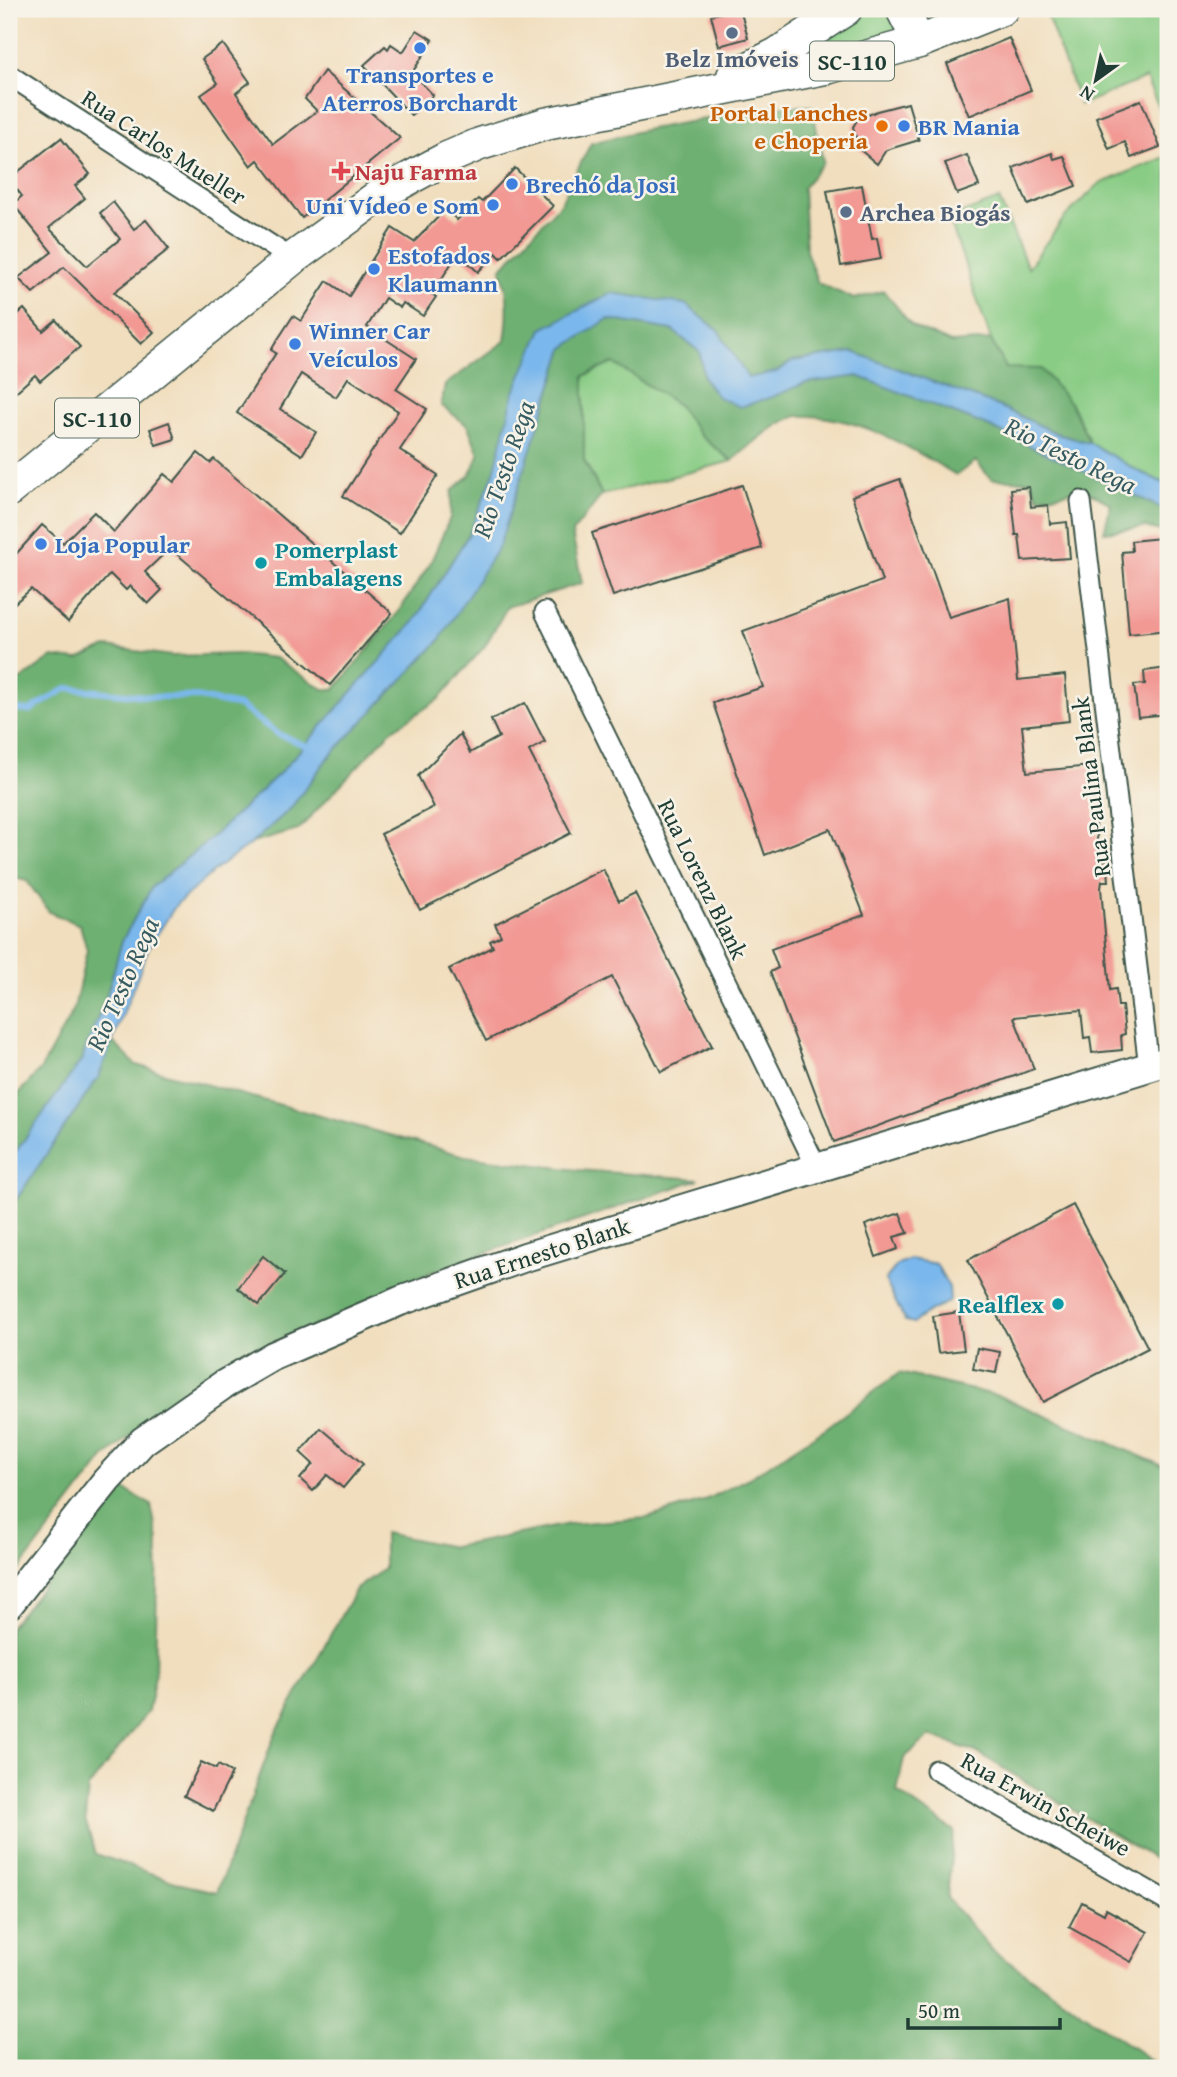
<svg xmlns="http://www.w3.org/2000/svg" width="1177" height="2077" font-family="'Gentium Book Plus',serif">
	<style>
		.green { fill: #89cc85; stroke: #54845c; stroke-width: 2 }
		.forest { fill: #6eb072; stroke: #467653; stroke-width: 2 }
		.water { fill: #7ab7ec; stroke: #4c7a90; stroke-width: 2 }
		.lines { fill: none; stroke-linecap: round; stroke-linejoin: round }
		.stream { stroke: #7ab7ec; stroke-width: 6 }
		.building { fill: #f29994 }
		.street-casing { stroke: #3e5549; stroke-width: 23 }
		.secondary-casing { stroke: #3e5549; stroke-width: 32 }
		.primary-casing { stroke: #3e5549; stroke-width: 35 }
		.street { stroke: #fff; stroke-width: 19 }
		.secondary { stroke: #fff; stroke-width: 28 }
		.primary { stroke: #fff; stroke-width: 32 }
		.service-dot { fill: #5c6f8a; stroke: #f7f3e8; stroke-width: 2.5 }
		.shop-dot { fill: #3f7fe0; stroke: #f7f3e8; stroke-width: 2.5 }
		.food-dot { fill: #e8710a; stroke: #f7f3e8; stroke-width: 2.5 }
		.health-dot { fill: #e0444e; stroke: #f7f3e8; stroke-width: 2.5 }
		.culture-dot { fill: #0f9aa8; stroke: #f7f3e8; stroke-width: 2.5 }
		.labels { text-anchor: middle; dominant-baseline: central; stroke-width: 5; stroke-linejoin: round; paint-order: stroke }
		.shield { fill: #f7f3e8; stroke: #60746a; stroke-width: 2 }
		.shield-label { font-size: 23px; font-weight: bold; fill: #1f3d34 }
		.service-label { font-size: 24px; font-weight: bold; fill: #4e5e75; stroke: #f7f3e8 }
		.shop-label { font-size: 24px; font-weight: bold; fill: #366cbe; stroke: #f7f3e8; text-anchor: start }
		.food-label { font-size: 24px; font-weight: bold; fill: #c56008; stroke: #f7f3e8; text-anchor: end }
		.street-label { font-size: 24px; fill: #1f3d34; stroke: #f7f3e8 }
		.health-label { font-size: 24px; font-weight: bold; fill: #be3a42; stroke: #f7f3e8; text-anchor: start }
		.culture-label { font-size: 24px; font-weight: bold; fill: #0d838f; stroke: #f7f3e8; text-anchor: start }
		.water-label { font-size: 26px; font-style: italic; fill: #365c62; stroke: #f7f3e8 }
	</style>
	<rect width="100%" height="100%" fill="#f7f3e8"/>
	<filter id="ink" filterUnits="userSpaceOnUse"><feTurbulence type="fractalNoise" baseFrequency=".0143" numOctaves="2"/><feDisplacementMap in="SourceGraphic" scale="14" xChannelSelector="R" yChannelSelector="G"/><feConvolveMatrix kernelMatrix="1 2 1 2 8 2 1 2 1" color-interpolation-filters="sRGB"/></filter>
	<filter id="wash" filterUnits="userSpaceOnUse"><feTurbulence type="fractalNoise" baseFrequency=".00686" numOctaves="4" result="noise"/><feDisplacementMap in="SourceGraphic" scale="28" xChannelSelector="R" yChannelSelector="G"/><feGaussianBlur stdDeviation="1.57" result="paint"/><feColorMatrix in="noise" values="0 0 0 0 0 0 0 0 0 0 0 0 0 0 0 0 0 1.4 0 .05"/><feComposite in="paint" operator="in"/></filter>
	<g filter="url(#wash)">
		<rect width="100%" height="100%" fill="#f1debe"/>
		<g class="green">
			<polygon points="870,9 887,9 901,37 787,69 811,45"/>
			<polygon points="1048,9 1168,9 1168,129 1146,78 1080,105 1045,10"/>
			<polygon points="1168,156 1168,485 1138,471 1090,443 1071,404 1006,368 991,340 949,218 999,199 1028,268 1064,218 1099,184"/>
			<polygon points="613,363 677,404 701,436 732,461 602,495 584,460 584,375"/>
		</g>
		<g class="forest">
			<path d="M778,106H812L823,162L803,188L806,251L818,283L854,299L884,291L912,326L951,343L991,340L1006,368L1041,369L1071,404L1090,443L1060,435L1003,408L853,352L793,361L776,372L747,378L734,359L685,304L542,329L494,473L469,534L414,622L280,773L211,838L152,887L122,941L107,995L81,1061L9,1161V1104L41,1069L74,1009L87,950L80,925L49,912L27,881L9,877V680L22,679L53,657L77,660L107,647L172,656L239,654L275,658L323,689H335L397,614L430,564L450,518L452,491L469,476L479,455L468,426L441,405L445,385L505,341C509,314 509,294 501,269L560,204L591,143L644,130Z"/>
			<path d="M608,319L672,330L700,352L704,379L772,397L805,383L858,376L988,426L1168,511V533L1145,527L1104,532L1111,504L1082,488L1061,494L1038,497L1031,481L991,479L976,461L956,475C911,448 864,419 810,416C805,416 799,415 794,417C773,424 749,447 732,461L701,436L677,404L613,363L584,376V460L602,495L572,533L582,583L507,607L485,646L439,699L391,731L298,830L252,843L290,809L327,759L439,641L545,407L564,347Z"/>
			<polygon points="112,1041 136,1065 465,1156 578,1170 699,1179 434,1271 280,1343 148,1422 105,1457 9,1583 9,1210 99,1076"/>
			<polygon points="899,1373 999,1396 1168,1468 1168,1867 976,1752 930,1736 904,1758 897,1792 954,1831 947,1898 993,1951 1162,2068 9,2068 9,1628 122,1488 151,1505 158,1540 155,1676 148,1711 88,1788 85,1820 96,1854 181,1884 217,1892 275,1734 356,1589 384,1569 384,1533 453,1547 569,1524 647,1518 703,1501 749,1478 826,1428"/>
		</g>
		<g class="water">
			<polygon points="611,293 685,304 718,330 748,378 776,372 793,361 853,352 1003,408 1060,435 1090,443 1138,471 1168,485 1168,511 988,426 858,376 805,383 772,397 740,407 718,397 704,379 700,352 672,330 608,319 564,348 499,546 439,641 327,759 290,809 252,843 215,870 176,905 149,947 99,1076 9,1210 9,1161 81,1061 107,995 122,941 152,887 211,838 280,773 414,622 469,534 494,473 514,392 542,329"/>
			<path d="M910,1259L936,1264L949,1287L950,1300C938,1309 924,1312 914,1323L905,1321L885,1280L898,1264Z"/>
		</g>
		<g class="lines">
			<polyline class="stream" points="9,709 29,711 67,688 154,697 195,697 239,706 278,734 309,747"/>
		</g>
		<g id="blocks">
			<g class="building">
				<polygon points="719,9 740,9 748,38 719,46 711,15 720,13"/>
				<polygon points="417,30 433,40 412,73 433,95 411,115 364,65 385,46 388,49 391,44 403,52"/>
				<polygon points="1009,38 1031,90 969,116 947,64"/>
				<polygon points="223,44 250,82 236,93 273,144 317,111 305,99 324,71 400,138 302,218 258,160 251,166 201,95 218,83 202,59"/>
				<polygon points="1141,100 1160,147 1131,158 1125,142 1109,149 1096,117"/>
				<polygon points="908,103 919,140 886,150 877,164 859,149 853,127 857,120 877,111"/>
				<polygon points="61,138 90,174 75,186 85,198 49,228 87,266 120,239 100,213 113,202 134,229 146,220 169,249 114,292 154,332 141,344 64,267 33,293 18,278 52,252 13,204 22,196 9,179"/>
				<polygon points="1052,153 1054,159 1064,156 1076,186 1028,205 1013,168"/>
				<polygon points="967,155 979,186 957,194 945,163"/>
				<polygon points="515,168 553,206 501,258 496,253 478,272 458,253 432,294 436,297 423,316 403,303 400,308 385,298 367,327 416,359 396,389 427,409 400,450 438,475 400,533 343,496 398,411 348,378 336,397 301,374 280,409 316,432 302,455 237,413 276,353 271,350 293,316 301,321 327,281 349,296 392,228 414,242 446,209 457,220 478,199 482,202"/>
				<polygon points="862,185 872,239 877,238 881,259 841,266 827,191"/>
				<polygon points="24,309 43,331 56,320 80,347 40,381 35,375 9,398 9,322"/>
				<polygon points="169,422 175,439 156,445 150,429"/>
				<polygon points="198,453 210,463 214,459 392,613 330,685 170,548 145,572 162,590 148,604 130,586 126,590 110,574 68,622 31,589 9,608 9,562 42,525 63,543 94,512 114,532 164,474 174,482"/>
				<polygon points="900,479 949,617 1010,598 1018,680 1065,675 1069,721 1022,726 1027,772 1091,766 1099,861 1107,860 1109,881 1102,881 1101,888 1110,990 1116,989 1118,1006 1122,1006 1125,1034 1121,1035 1122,1050 1092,1053 1090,1037 1084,1038 1081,1010 1014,1017 1034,1069 834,1142 770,972 778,968 771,949 864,915 830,829 765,855 713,703 763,687 743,631 882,581 852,496"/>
				<polygon points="742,485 762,548 613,596 592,533"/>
				<polygon points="1029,487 1031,507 1048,505 1050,524 1067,522 1070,558 1022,561 1019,535 1016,535 1011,489"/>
				<polygon points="1161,538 1162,548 1168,547 1168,630 1129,634 1122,552 1132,551 1131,541"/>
				<polygon points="1168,668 1168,714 1138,717 1134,685 1145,684 1144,671"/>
				<polygon points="525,703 545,742 529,751 571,833 420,910 381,834 434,807 418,776 460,734 470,753 499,737 491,720"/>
				<polygon points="603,869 619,901 635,893 712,1046 661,1072 612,977 486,1041 449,969 493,947 490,941 501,936 495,924"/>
				<polygon points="1073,1205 1148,1348 1043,1402 968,1260"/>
				<polygon points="900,1213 908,1233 894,1237 898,1249 876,1257 865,1225"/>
				<polygon points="263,1256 285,1274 259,1305 238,1288"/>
				<polygon points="959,1312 964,1350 938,1353 933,1316"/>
				<polygon points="977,1348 1000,1352 996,1373 973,1369"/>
				<polygon points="321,1428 363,1464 343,1488 327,1475 313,1491 300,1479 313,1464 300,1452"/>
				<polygon points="201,1762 216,1769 218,1765 232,1773 213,1811 184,1796"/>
				<polygon points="1082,1902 1104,1914 1106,1909 1148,1932 1131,1962 1069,1927"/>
			</g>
		</g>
	</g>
	<g filter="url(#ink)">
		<use href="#blocks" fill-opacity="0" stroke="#3e5549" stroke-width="2"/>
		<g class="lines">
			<defs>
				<g id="street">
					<polyline points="9,75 292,259"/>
					<polyline points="1081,501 1149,1067"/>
					<polyline points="545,612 817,1168"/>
					<polyline points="936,1770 1168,1902"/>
				</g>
				<polyline id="secondary" points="9,1604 107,1480 143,1441 223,1385 273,1356 400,1301 525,1257 1168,1061"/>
				<g id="primary">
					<polyline points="902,9 919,42"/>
					<polyline points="733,76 777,54 846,9"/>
					<polyline points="9,490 292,259 384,192 447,158 480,144 545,124 830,67 919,42 1002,9"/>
				</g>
			</defs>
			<use href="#street" class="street-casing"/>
			<use href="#secondary" class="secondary-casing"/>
			<use href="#primary" class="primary-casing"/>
			<use href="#street" class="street"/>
			<use href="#secondary" class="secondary"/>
			<use href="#primary" class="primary"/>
		</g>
	</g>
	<g class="service-dot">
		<circle cx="732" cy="33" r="7"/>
		<circle cx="846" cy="212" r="7"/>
	</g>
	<g class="shop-dot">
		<circle cx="420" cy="48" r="7"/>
		<circle cx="904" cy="126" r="7"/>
		<circle cx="512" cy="184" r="7"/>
		<circle cx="493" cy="205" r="7"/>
		<circle cx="374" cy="269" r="7"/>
		<circle cx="295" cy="344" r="7"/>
		<circle cx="41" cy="544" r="7"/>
	</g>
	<circle class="food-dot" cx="882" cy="126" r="7"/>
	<path class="health-dot" d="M337.5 160.5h7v7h7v7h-7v7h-7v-7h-7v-7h7z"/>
	<g class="culture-dot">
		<circle cx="261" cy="563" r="7"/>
		<circle cx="1058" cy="1304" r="7"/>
	</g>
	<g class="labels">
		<g class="shield">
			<rect x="810" y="41.5" width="84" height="39" rx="5"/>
			<rect x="55" y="398.5" width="84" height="39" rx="5"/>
		</g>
		<g class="shield-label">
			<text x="852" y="61">SC-110</text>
			<text x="97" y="418">SC-110</text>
		</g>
		<g class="service-label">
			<text x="732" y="58">Belz Imóveis</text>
			<text x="860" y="212" text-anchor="start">Archea Biogás</text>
		</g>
		<g class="shop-label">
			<text x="420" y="74" text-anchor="middle">Transportes e<tspan x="420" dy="28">Aterros Borchardt</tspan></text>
			<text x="918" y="126">BR Mania</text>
			<text x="526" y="184">Brechó da Josi</text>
			<text x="479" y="205" text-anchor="end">Uni Vídeo e Som</text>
			<text x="388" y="255">Estofados<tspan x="388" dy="28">Klaumann</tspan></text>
			<text x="309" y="330">Winner Car<tspan x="309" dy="28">Veículos</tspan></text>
			<text x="55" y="544">Loja Popular</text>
		</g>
		<g class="food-label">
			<text x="868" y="112">Portal Lanches<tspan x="868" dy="28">e Choperia</tspan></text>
		</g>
		<g class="street-label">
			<text transform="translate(164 147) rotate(33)">Rua Carlos Mueller</text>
			<text transform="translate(1091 787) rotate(-97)">Rua Paulina Blank</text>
			<text transform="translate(703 879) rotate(64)">Rua Lorenz Blank</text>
			<text transform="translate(542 1253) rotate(-18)">Rua Ernesto Blank</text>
			<text transform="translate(1046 1804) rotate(29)">Rua Erwin Scheiwe</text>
		</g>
		<g class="health-label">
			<text x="355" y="171">Naju Farma</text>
		</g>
		<g class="culture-label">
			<text x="275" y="549">Pomerplast<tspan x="275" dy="28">Embalagens</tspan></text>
			<text x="1044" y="1304" text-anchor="end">Realflex</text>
		</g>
		<g class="water-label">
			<text transform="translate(1071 455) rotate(26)">Rio Testo Rega</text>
			<text transform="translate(503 469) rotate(-71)">Rio Testo Rega</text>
			<text transform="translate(122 984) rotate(-66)">Rio Testo Rega</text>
		</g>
	</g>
	<rect width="1177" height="2077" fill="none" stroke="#f7f3e8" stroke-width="35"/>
	<g transform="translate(1096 80) rotate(213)" stroke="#f7f3e8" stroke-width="5" paint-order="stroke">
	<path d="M0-5L12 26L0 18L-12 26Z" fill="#1f3d34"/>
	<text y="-10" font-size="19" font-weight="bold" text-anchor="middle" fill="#1f3d34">N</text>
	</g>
	<path d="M908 2018v10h152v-10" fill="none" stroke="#1f3d34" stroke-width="3.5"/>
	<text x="918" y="2018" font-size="21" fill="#1f3d34" stroke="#f7f3e8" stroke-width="5" paint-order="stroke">50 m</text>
</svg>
